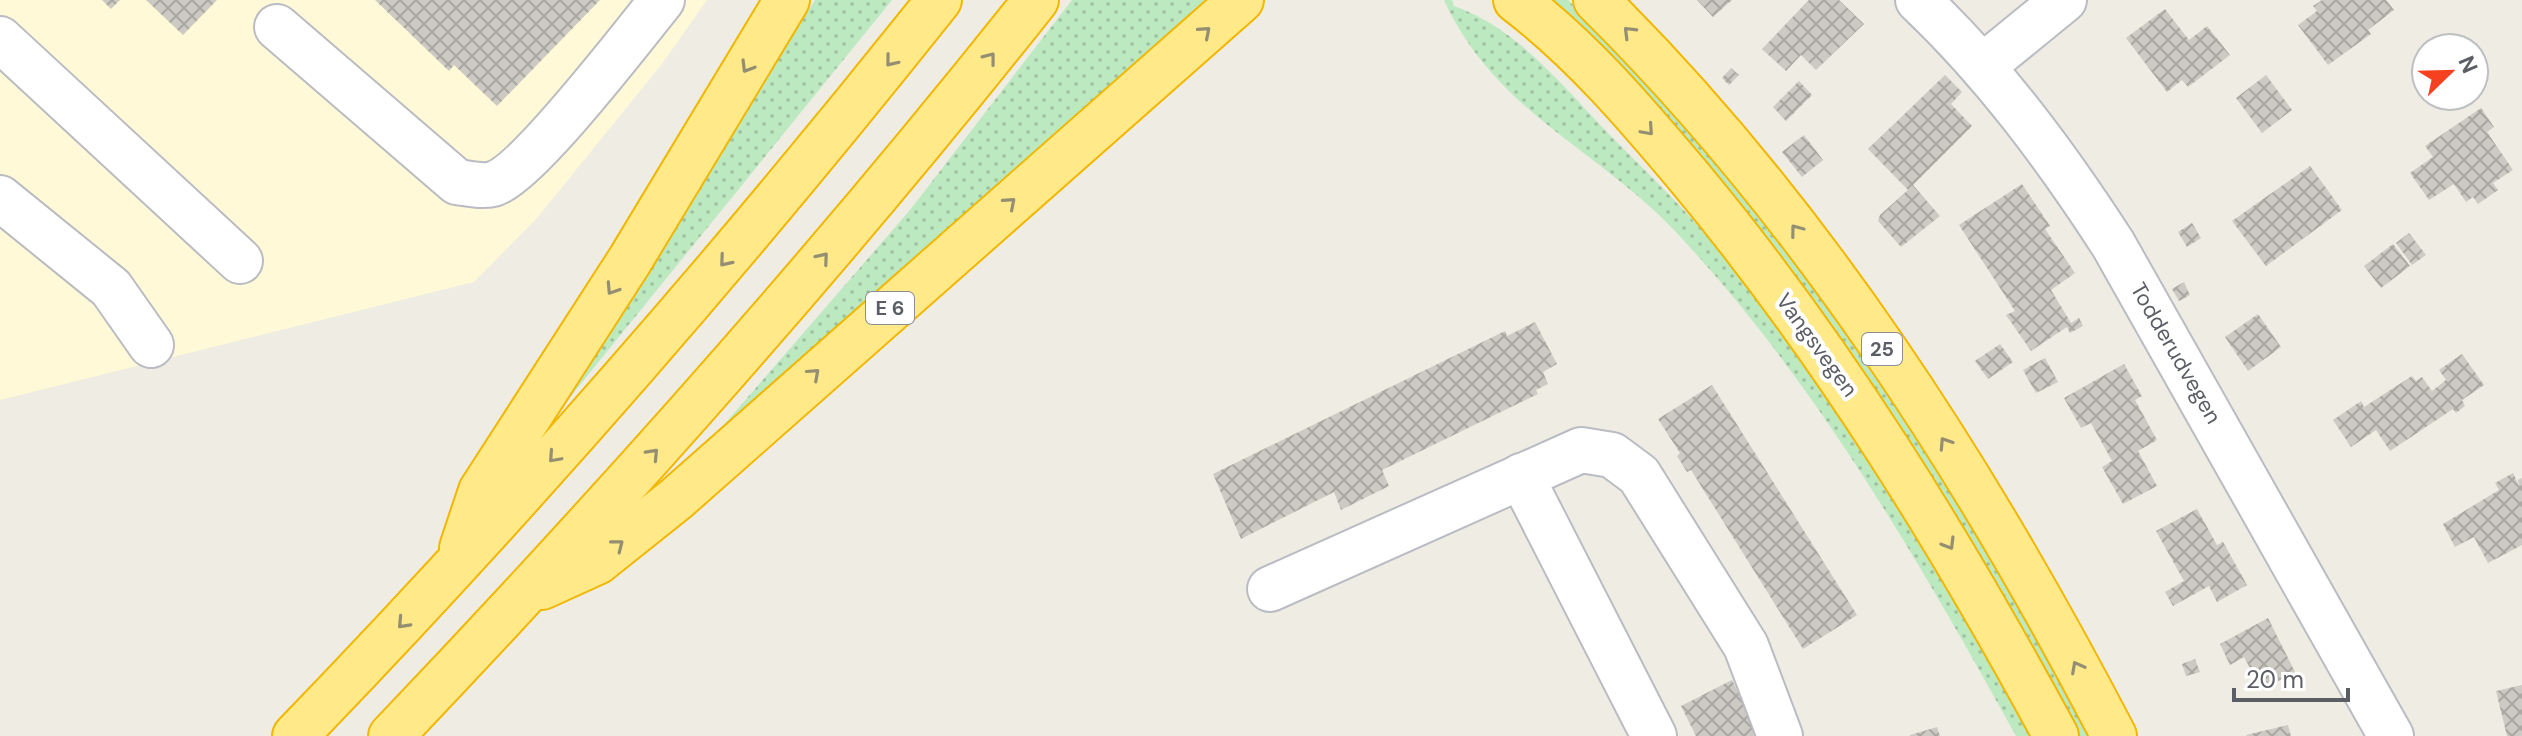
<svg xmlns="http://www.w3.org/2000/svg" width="2522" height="736" font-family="'DM Sans',sans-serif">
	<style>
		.commercial { fill: #fff9d7 }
		.grass { fill: url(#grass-dots) }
		.building { fill: url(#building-cross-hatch) }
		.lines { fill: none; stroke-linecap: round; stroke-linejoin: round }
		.minor-casing { stroke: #babcc3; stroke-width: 48 }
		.highway-casing { stroke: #f1b700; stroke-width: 48 }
		.minor { stroke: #fff; stroke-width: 44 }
		.highway { stroke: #ffe989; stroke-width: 44 }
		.oneway { stroke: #948f72 }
		.labels { text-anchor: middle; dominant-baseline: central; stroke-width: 8; stroke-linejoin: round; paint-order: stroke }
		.shield { fill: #fff; stroke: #8c8e93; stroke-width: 2 }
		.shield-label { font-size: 20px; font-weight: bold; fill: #5b5e65 }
		.street-label { font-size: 22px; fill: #5b5e65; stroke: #fff }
	</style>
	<defs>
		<pattern id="grass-dots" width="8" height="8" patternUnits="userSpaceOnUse" patternTransform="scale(2)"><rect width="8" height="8" fill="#bde9c0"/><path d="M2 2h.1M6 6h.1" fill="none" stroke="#9dc0a0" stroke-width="1.8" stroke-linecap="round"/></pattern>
		<pattern id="building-cross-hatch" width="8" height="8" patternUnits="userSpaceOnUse" patternTransform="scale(2)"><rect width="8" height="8" fill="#cccac2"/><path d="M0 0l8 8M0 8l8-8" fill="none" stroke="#a9a7a1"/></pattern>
	</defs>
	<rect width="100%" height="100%" fill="#efede3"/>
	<polygon class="commercial" points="0,0 707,0 661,65 537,218 474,282 0,400"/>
	<g class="grass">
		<polygon points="815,0 892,0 558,412"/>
		<polygon points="1072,0 1204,0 1200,9 702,450 910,210"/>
		<path d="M1444,0H1452L1454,6C1517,28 1562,85 1607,132C1642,168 1680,203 1712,242C1836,394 1940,562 2031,736H2016C1919,561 1812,375 1673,229C1593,146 1495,111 1444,0Z"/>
		<path d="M1553,0H1568C1778,212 1953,471 2089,736H2076L1980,557L1920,460L1596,45Z"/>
	</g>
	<g class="building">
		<polygon points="102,0 120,0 111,9"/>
		<polygon points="146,0 217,0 183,35"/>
		<polygon points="375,0 600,0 497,106 454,65 449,71"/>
		<polygon points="1697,0 1732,0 1713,17"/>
		<polygon points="1809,0 1839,0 1864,24 1816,70 1801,55 1786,71 1762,49"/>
		<polygon points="2322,0 2386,0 2394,10 2368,30 2371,34 2328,65 2298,25 2317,11 2313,6"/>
		<polygon points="2165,9 2189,40 2207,26 2230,55 2188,87 2182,80 2167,92 2126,38"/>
		<polygon points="1731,68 1739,75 1729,85 1722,78"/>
		<polygon points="1945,75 1962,92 1951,104 1972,126 1913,185 1940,216 1901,247 1878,221 1880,215 1908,190 1868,149"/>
		<polygon points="2266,75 2292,110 2262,133 2236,98"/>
		<polygon points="1799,81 1812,95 1786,121 1773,107"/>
		<polygon points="2481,108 2494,127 2487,132 2513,170 2493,183 2498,190 2478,204 2473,197 2466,202 2454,184 2429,200 2410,173 2433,157 2425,146"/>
		<polygon points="1804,135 1823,160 1802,177 1782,152"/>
		<polygon points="2310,166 2342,210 2266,266 2232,221"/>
		<polygon points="2022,184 2050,226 2045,229 2075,273 2051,290 2071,323 2079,318 2083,326 2070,333 2067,327 2031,351 2006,315 2015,311 1959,225"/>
		<polygon points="2192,223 2201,238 2187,247 2178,232"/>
		<polygon points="2409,233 2426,255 2412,265 2396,243"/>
		<polygon points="2393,244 2410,266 2381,288 2364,266"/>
		<polygon points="2184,282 2190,295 2179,301 2172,289"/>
		<polygon points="2258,314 2281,347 2248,371 2225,337"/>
		<polygon points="1535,322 1557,364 1543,372 1548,384 1536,390 1538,394 1382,470 1389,486 1341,510 1334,492 1241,539 1213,474 1505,331 1507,336"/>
		<polygon points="2000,344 2013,362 1988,379 1975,361"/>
		<polygon points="2462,354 2484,385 2462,400 2465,406 2456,413 2453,409 2390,451 2376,430 2351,447 2333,420 2361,401 2364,407 2412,376 2416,381 2422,377 2432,391 2446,380 2439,370"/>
		<polygon points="2045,358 2058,382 2036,393 2023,370"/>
		<polygon points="2124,364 2142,396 2135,400 2157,440 2138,451 2157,486 2123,504 2102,467 2112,461 2091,423 2081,428 2064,398"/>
		<polygon points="1712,385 1857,615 1803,649 1691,470 1687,472 1677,456 1680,453 1658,419"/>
		<polygon points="2513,473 2519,486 2518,480 2522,478 2522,545 2488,563 2474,537 2455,547 2443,524 2499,490 2495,483"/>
		<polygon points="2197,509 2217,545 2223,542 2247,585 2217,602 2209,586 2173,606 2165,592 2184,581 2156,531"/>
		<polygon points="2268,618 2295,672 2262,690 2244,657 2230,665 2220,644"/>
		<polygon points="2195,659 2200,672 2186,676 2182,664"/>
		<polygon points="1732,680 1760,736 1696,736 1681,706"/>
		<polygon points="2522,685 2522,736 2507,736 2496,691"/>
		<polygon points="2288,725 2291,736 2247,736 2246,735"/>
		<polygon points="1937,727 1940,736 1910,736 1910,735"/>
	</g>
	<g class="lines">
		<defs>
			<g id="minor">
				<path d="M1918,0C1994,72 2056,156 2113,244L2391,736"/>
				<path d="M277,27L457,182C467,183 483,187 493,184C527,174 634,35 662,0"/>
				<polyline points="0,39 240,261"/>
				<polyline points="1983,66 2064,0"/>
				<polyline points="0,198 111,288 151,345"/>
				<polyline points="1521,476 1654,736"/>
				<polyline points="1270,589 1581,450 1612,455 1639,475 1746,646 1780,736"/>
			</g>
			<g id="highway">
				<path d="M1516,0C1582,50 1637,115 1690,178C1833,350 1950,540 2056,736"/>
				<path d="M1596,0C1810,211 1976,471 2114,736"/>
				<polyline points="462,548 481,491 630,260 787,0"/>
				<polyline points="542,587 597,562 676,499 1241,0"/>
				<path d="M295,736C522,501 736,255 939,0"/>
				<path d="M391,736C616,500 833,256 1036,0"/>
			</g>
		</defs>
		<use href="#minor" class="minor-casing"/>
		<use href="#highway" class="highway-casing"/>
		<use href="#minor" class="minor"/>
		<use href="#highway" class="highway"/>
	</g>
	<defs><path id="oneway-chevron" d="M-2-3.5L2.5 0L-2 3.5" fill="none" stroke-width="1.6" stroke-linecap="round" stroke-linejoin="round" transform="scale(2)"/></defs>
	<g class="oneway">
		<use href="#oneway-chevron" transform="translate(1205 32) rotate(-41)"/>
		<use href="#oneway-chevron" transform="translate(1629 32) rotate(-135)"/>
		<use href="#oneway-chevron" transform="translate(990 58) rotate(-52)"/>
		<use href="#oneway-chevron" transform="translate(891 61) rotate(129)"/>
		<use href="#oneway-chevron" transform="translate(747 67) rotate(121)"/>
		<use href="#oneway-chevron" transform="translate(1648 130) rotate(48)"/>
		<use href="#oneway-chevron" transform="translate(1010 203) rotate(-41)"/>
		<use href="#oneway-chevron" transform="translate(1796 230) rotate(-127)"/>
		<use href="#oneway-chevron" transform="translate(823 258) rotate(-50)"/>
		<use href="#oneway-chevron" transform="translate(725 261) rotate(130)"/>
		<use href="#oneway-chevron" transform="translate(612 289) rotate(123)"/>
		<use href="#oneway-chevron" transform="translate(814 374) rotate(-42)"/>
		<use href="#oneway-chevron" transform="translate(1945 443) rotate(-123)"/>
		<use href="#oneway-chevron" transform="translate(653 454) rotate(-47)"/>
		<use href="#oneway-chevron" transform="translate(554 457) rotate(132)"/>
		<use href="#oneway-chevron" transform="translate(1949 544) rotate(59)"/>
		<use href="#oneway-chevron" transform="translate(618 545) rotate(-38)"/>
		<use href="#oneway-chevron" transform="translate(403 623) rotate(133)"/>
		<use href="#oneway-chevron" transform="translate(2077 667) rotate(-118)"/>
	</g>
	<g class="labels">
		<g class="shield">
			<rect x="866" y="292" width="48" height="32" rx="6"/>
			<rect x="1862" y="333" width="40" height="32" rx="6"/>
		</g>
		<g class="shield-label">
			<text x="890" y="308">E 6</text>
			<text x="1882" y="349">25</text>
		</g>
		<g class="street-label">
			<text transform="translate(1817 345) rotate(54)">Vangsvegen</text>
			<text transform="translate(2176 353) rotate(60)">Todderudvegen</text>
		</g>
	</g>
	<g transform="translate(2450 72) rotate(67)"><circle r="38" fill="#ffffff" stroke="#bdbfc1" stroke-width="2"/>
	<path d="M0-6L14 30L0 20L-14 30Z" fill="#f64121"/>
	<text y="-12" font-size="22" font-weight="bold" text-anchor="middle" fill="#5b5e65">N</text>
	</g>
	<path d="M2234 688v12h114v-12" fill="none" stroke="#5b5e65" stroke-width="4"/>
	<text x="2246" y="688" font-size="24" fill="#5b5e65" stroke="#ffffff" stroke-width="6" paint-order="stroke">20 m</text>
</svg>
